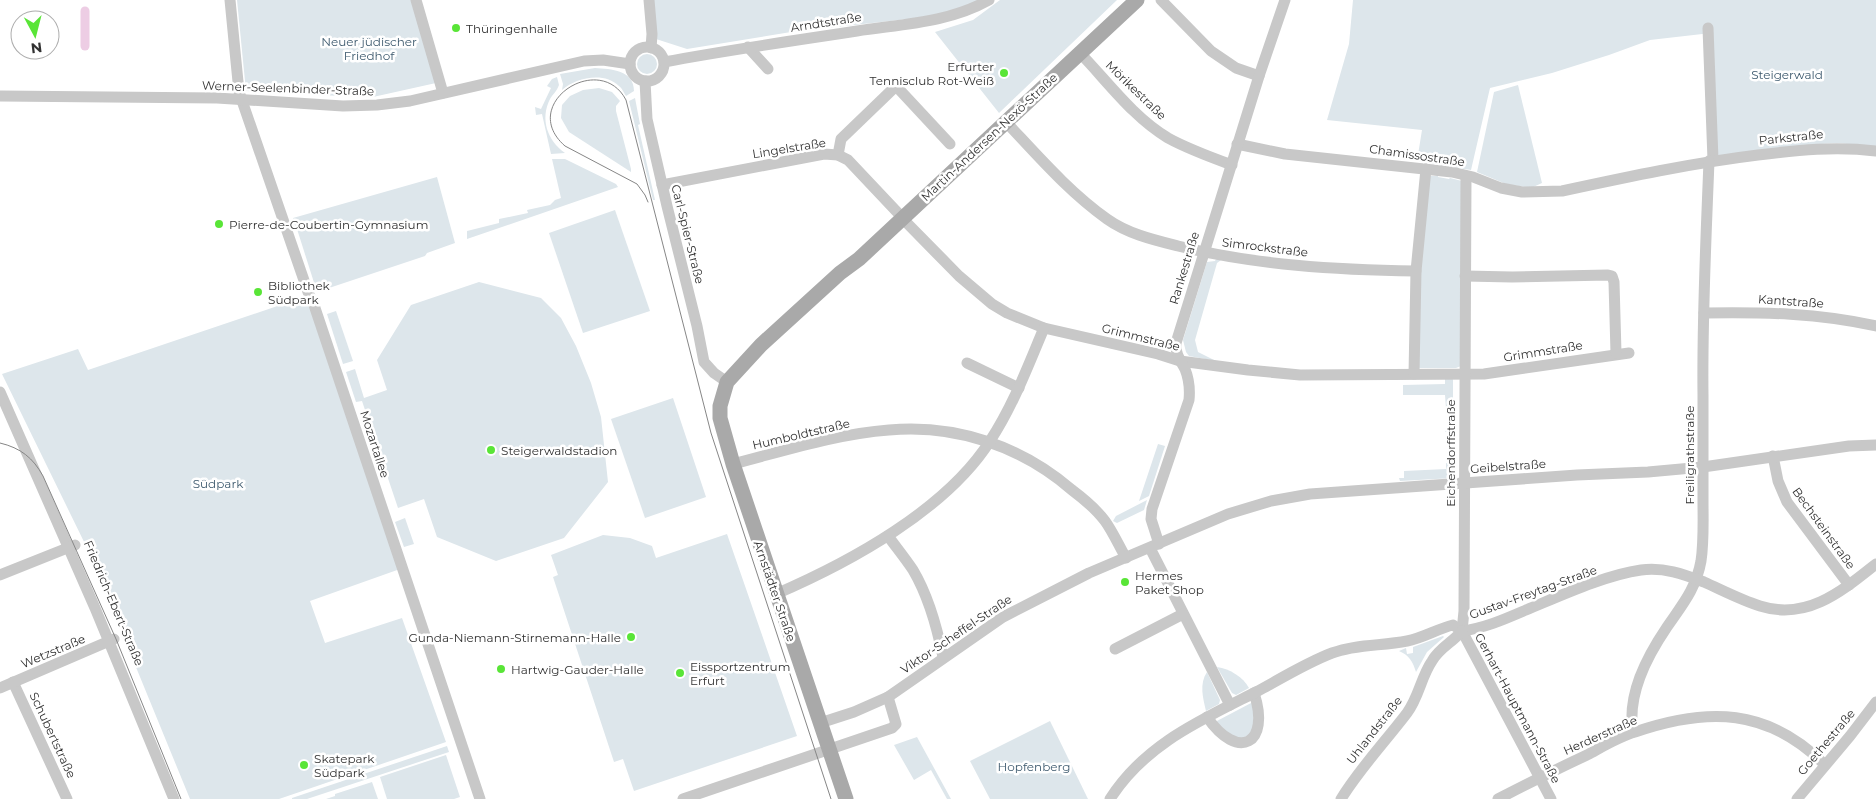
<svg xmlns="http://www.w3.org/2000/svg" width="1876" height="799" font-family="Montserrat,sans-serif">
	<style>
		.green { fill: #dde6eb }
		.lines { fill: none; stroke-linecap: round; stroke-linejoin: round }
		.canal { stroke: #edcde4; stroke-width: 9 }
		.minor { stroke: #c8c8c8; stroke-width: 11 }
		.major { stroke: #a9a9a9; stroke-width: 15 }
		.tram { stroke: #868686; stroke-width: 1 }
		.poi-dot { fill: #59e537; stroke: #fff; stroke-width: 2 }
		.labels { text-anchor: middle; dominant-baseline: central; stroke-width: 5; stroke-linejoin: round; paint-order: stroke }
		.street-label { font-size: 12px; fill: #313131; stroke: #fff }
		.poi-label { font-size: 12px; fill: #313131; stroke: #fff; text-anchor: start }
		.park-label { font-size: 12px; fill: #3e5a6e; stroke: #fff }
	</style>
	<rect width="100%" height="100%" fill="#fff"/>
	<g class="green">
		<polygon points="237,0 412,0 436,83 373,97 315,95 246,91"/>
		<polygon points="651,0 984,0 935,16 791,32 687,49 656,39"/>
		<polygon points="1000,0 1117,0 999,113 935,32 973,20"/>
		<polygon points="1353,0 1876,0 1876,147 1838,143 1821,144 1715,156 1711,33 1650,40 1609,55 1552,73 1490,88 1471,170 1417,161 1422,130 1327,120 1349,44"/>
		<circle cx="647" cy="64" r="10"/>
		<path d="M595,68C611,69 634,70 634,91L626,96C624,93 622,88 619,86C604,71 575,78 562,90L563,84L560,74Z"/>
		<path d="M557,77L559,85C557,91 553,94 550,99C540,119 547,140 565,153L551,154L542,114L536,115L535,107L541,109L551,88L547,86L552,79Z"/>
		<polygon points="1518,85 1542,183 1531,188 1506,184 1477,172 1494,92"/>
		<polygon points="599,88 612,92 620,101 616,106 616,111 631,169 631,172 569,132 561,118 562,105 570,96 583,90"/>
		<polygon points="635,98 640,124 638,125 655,200 653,200 629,101"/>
		<polygon points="552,159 565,159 616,184 618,187 467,239 467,231 499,223 499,219 528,213 527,210 550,205 555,200 561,198"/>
		<polygon points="1430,176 1438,176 1438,177 1449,179 1450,178 1462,181 1461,366 1456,368 1417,368 1419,271"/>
		<polygon points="437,177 455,243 427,253 425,256 317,292 297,229 304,227 312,229 314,226 304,223 295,226 293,218"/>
		<polygon points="615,210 650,311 583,333 549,233"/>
		<polygon points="1216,259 1221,260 1217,263 1195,340 1198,352 1216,361 1189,356 1186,352 1183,340 1207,262 1215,261"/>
		<polygon points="479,282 541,298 561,318 576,346 591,383 601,417 608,482 564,538 496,561 437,537 424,499 398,508 362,401 356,402 346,372 355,369 364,398 387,390 377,360 411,305"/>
		<polygon points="304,297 312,307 400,569 310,601 325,643 402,618 446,742 279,799 190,799 88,550 2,374 78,349 88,370"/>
		<polygon points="336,311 353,361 343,364 327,314"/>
		<polygon points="1445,378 1453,378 1453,408 1446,408 1445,395 1403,395 1403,385 1445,384"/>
		<polygon points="673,398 706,497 645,518 611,419"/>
		<polygon points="1453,424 1453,478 1400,481 1399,478 1404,478 1404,471 1446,469 1446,463 1452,463 1451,432 1445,432 1448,425"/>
		<polygon points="1158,444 1165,446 1149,496 1139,501"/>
		<polygon points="1147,500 1144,510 1117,523 1113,521 1116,516"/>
		<polygon points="405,518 414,544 404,547 395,522"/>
		<polygon points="727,534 797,736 634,791 623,759 614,762 553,577 558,575 551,555 603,535 630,538 652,546 656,558"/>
		<path d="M1443,636L1444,637L1427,652L1416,672C1413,662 1409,655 1399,651L1406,648L1407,654L1413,653V647Z"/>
		<path d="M1217,667C1230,669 1243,677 1249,688L1236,695L1232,693Z"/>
		<path d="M1207,672L1220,700L1219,704L1206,711C1203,698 1199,684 1207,672Z"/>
		<polygon points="1253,702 1254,732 1238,741 1215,722"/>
		<polygon points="1050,721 1088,799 990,799 970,761"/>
		<polygon points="917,737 951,799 947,799 931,770 914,780 894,745"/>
		<polygon points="447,746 449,752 307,799 292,799 292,798"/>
		<polygon points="446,755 460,797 454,799 387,799 380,777"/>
		<polygon points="372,782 378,799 326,799 335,796 335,794"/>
	</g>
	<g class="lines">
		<polyline class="canal" points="85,11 85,46"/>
		<g class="minor">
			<polyline points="230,0 239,92 308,292 314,305 480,799"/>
			<polyline points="416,0 443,93"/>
			<polyline points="649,0 652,34 651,48"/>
			<polyline points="1161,0 1211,51 1236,68 1259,76"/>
			<polyline points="1708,28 1713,160"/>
			<circle cx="647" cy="64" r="17"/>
			<polyline points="748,47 768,69"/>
			<path d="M1080,53C1108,82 1133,117 1168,138C1188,149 1210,157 1232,165"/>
			<path d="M664,62C728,50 792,41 857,31C902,24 948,23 989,0"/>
			<polyline points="645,81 647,119 667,206 697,326 704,362 714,373 727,382"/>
			<polyline points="0,96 217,98 343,106 377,105 410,101 584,61 603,60 630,64"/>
			<path d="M1006,122C1038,156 1069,192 1107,219C1128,234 1154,240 1178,246C1256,265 1336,270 1416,271"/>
			<path d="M1237,144L1285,154L1452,172L1473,177L1501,188L1522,192L1562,191C1627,177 1692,163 1758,155C1798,150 1836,146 1876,151"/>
			<polyline points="838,155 841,139 896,86 950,144"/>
			<polyline points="662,185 824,154 838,155 848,160 898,213"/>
			<polyline points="902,218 959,276 992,304 1007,313 1044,328 1158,354 1180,361 1248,370 1300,375 1484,374 1629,353"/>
			<polyline points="1465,276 1512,277 1608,275 1612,276 1614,282 1616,353"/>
			<path d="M1704,313C1762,312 1819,313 1876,326"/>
			<polyline points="967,363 1019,388"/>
			<polyline points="1414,374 1416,271 1426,169"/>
			<polyline points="0,392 95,608 174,799"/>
			<polyline points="1773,456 1778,481 1787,502 1849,585"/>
			<path d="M733,464C784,451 836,434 889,430C956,424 1021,446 1072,490C1084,499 1096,509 1105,521C1113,532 1119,546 1126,558"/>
			<path d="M888,536C896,547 905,558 913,570C929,597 937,627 943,657"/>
			<path d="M1159,544L1151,519L1152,509L1189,400C1190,390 1189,379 1185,369C1180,360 1175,353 1176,343L1259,76L1285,0"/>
			<polyline points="1150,548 1230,705"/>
			<polyline points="0,575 75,545"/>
			<path d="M776,594C850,562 946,510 990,441C1013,406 1028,366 1044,328"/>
			<polyline points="1462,631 1464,611 1466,176"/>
			<polyline points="1462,631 1551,799"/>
			<polyline points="1115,649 1183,614"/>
			<polyline points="13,682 67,799"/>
			<polyline points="0,688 114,639"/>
			<path d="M1207,717C1238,762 1271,744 1254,693"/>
			<polyline points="820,723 854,712 888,697 1003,617 1089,573 1228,514 1271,501 1310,494 1577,475 1648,472 1703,467 1849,446 1876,445"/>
			<path d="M1633,732C1627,695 1646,658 1667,627C1682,605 1696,589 1701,561C1704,541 1703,520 1703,500C1703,465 1703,430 1703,395C1702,317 1706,239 1709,161"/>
			<polyline points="683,799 892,728 896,724 888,697"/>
			<path d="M1110,799C1145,744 1201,720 1258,691C1282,678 1306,663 1332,653C1356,644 1382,646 1407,641C1423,638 1437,629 1453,625L1462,631C1485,628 1505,619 1526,610C1560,596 1605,575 1641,570C1664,567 1683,574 1704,582C1722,590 1741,600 1760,606C1807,621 1842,591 1876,564"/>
			<path d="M1341,799C1360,768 1385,742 1407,713C1419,697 1421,677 1432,661C1439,648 1453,642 1462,631"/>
			<path d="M1498,799C1527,784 1557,769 1587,755C1602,747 1618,737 1635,732C1708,707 1768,708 1825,765"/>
			<polyline points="1797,799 1850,736 1876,702"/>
		</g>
		<polyline class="major" points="846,799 733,464 720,418 720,406 727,382 761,345 840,273 859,259 1137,0"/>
		<g class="tram">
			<path d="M648,202L645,195L637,184L565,146C517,104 600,50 626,100L711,433L831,799"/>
			<path d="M0,443C21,448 33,458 43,476L116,639L181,799"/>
		</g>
	</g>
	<g class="poi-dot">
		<circle cx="456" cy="28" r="5"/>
		<circle cx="1004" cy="73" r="5"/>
		<circle cx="219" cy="224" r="5"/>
		<circle cx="258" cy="292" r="5"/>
		<circle cx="491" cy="450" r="5"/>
		<circle cx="1125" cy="582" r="5"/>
		<circle cx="631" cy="637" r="5"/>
		<circle cx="501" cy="669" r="5"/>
		<circle cx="680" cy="673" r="5"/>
		<circle cx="304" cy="765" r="5"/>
	</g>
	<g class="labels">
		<g class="street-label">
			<text transform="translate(826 22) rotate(-9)">Arndtstraße</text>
			<text transform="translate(288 88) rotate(2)">Werner-Seelenbinder-Straße</text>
			<text transform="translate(1136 90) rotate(44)">Mörikestraße</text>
			<text transform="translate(989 137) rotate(-43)">Martin-Andersen-Nexö-Straße</text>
			<text transform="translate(1791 137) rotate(-6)">Parkstraße</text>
			<text transform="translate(789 148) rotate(-9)">Lingelstraße</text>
			<text transform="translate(1417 155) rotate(8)">Chamissostraße</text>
			<text transform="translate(688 234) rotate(76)">Carl-Spier-Straße</text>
			<text transform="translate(1265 247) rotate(7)">Simrockstraße</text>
			<text transform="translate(1184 268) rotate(-73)">Rankestraße</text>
			<text transform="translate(1791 301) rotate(4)">Kantstraße</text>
			<text transform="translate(1141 337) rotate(14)">Grimmstraße</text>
			<text transform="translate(1543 351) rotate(-9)">Grimmstraße</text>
			<text transform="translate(801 434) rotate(-13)">Humboldtstraße</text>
			<text transform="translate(375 444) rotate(72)">Mozartallee</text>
			<text transform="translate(1450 453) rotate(-90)">Eichendorffstraße</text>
			<text transform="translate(1689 455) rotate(-90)">Freiligrathstraße</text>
			<text transform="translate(1508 466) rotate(-4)">Geibelstraße</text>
			<text transform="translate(1824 528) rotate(54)">Bechsteinstraße</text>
			<text transform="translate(775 591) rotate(71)">Arnstädter Straße</text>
			<text transform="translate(1533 592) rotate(-20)">Gustav-Freytag-Straße</text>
			<text transform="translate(114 603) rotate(67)">Friedrich-Ebert-Straße</text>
			<text transform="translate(956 634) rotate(-34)">Viktor-Scheffel-Straße</text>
			<text transform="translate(53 651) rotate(-23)">Wetzstraße</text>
			<text transform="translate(1518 708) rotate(62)">Gerhart-Hauptmann-Straße</text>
			<text transform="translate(1374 730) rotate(-52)">Uhlandstraße</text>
			<text transform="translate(53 735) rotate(65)">Schubertstraße</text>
			<text transform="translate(1600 735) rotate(-24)">Herderstraße</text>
			<text transform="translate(1826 742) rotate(-50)">Goethestraße</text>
		</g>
		<g class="poi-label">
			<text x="466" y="28">Thüringenhalle</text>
			<text x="994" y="66" text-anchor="end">Erfurter<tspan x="994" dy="14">Tennisclub Rot-Weiß</tspan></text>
			<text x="229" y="224">Pierre-de-Coubertin-Gymnasium</text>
			<text x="268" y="285">Bibliothek<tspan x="268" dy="14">Südpark</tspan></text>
			<text x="501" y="450">Steigerwaldstadion</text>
			<text x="1135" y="575">Hermes<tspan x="1135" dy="14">Paket Shop</tspan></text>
			<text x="621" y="637" text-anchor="end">Gunda-Niemann-Stirnemann-Halle</text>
			<text x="690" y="666">Eissportzentrum<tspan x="690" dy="14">Erfurt</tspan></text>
			<text x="511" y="669">Hartwig-Gauder-Halle</text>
			<text x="314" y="758">Skatepark<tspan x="314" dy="14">Südpark</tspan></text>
		</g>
		<g class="park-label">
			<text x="369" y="41">Neuer jüdischer<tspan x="369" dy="14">Friedhof</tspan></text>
			<text x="1787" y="74">Steigerwald</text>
			<text x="218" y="483">Südpark</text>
			<text x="1034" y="766">Hopfenberg</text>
		</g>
	</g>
	<g transform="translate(35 35) rotate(173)"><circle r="24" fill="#ffffff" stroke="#adadad"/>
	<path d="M0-4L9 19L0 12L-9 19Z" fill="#59e537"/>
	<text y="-8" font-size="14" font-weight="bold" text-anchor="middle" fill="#313131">N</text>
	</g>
</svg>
